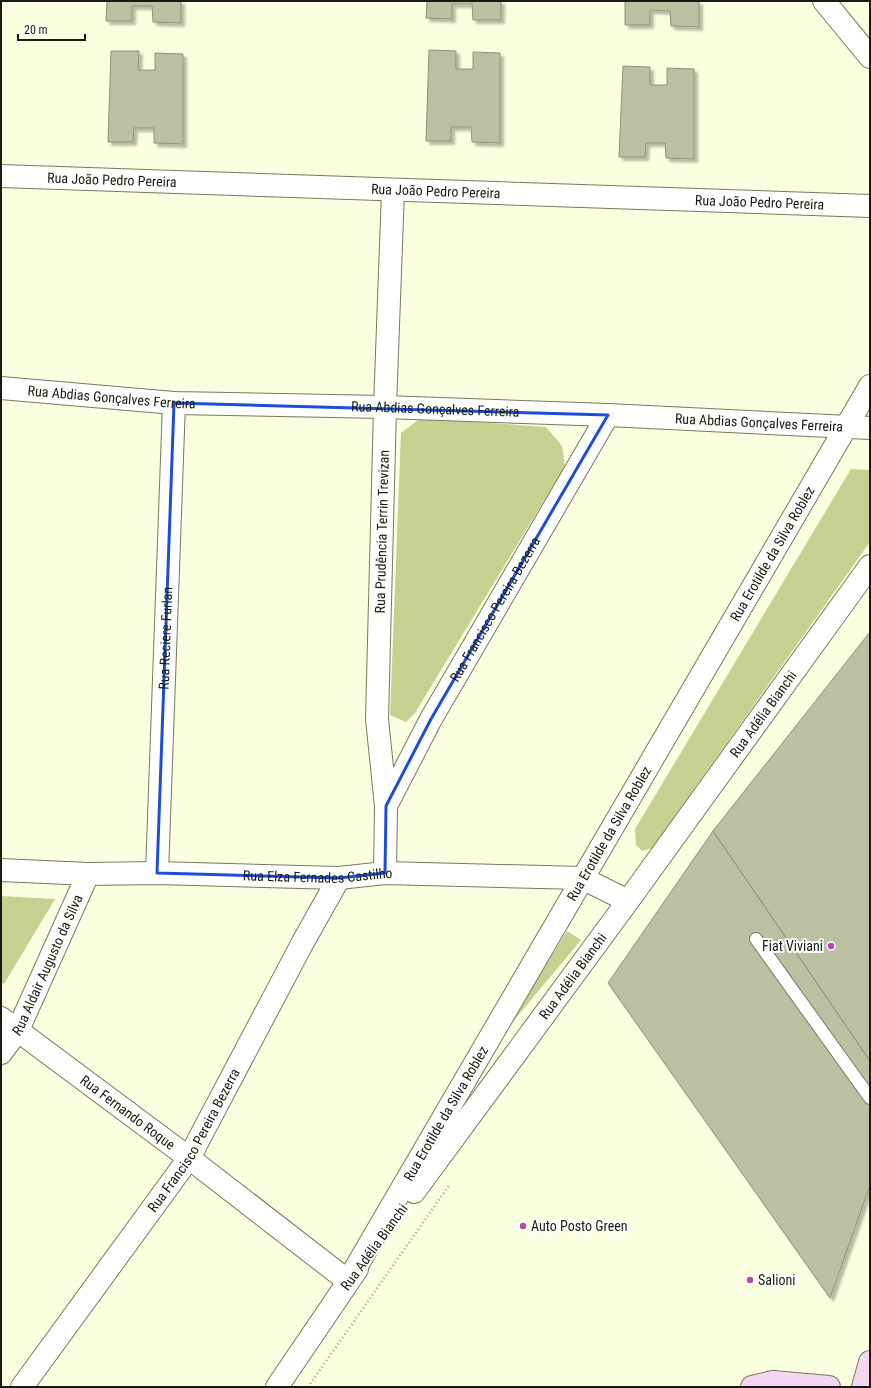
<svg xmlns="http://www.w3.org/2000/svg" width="871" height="1388" font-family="'Roboto Condensed',sans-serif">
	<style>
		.green { fill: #c7d090 }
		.building { fill: #bbc0a2; stroke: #8d9275; filter: url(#shadow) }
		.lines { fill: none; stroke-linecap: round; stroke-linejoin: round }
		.lane-casing { stroke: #757a5e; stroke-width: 14 }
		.street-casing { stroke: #757a5e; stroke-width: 24 }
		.secondary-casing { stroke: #757a5e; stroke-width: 24 }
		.path { stroke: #9ca089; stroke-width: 2.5; stroke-dasharray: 1 3; stroke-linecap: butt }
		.lane { stroke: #fff; stroke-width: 12 }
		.street { stroke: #fff; stroke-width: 22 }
		.secondary { stroke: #f4d6f2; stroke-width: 22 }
		.marked { fill: none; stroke: #1d4ed8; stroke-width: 3; stroke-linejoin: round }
		.poi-dot { fill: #b34aad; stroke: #fff; stroke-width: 1.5 }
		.labels { text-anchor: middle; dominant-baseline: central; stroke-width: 4; stroke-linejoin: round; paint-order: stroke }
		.street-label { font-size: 14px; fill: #1a1b10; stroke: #fff }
		.poi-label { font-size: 14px; fill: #1a1b10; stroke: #fff; text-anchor: start }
	</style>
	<defs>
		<filter id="shadow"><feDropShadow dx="3.5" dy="3.5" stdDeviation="1" flood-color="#0004"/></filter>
	</defs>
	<rect width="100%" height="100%" fill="#f9ffdf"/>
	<g class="green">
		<polygon points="421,418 546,427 562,446 565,466 415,713 406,722 390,715 401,433"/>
		<polygon points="851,469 870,470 870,542 652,848 642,851 636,845 635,829"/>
		<polygon points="1,896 55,899 4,984 1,982"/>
		<polygon points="567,931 581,940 506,1030"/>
	</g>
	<g class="building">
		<polygon points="107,1 181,1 181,23 153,22 152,6 132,6 132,21 106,21"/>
		<polygon points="427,1 501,1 501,20 473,20 472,4 452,4 452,19 426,18"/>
		<polygon points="625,1 699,1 699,27 671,26 670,11 650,10 650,25 625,25"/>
		<polygon points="429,50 456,51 456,69 473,69 473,52 500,53 500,143 472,142 471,127 451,127 451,141 426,141"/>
		<polygon points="111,51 139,51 138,70 155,70 155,53 183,54 183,144 154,143 154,128 134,128 133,142 108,142"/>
		<polygon points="623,66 650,67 650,85 667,85 667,68 694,69 694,159 666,158 665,143 646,143 645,157 619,157"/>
		<polygon points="870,632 870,1061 713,831"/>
		<polygon points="713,831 870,1061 870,1185 830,1298 608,983"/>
	</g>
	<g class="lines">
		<defs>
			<polyline id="lane" points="756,939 870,1098"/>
			<g id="street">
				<polyline points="824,1 870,57"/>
				<path id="s1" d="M1,176L870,206"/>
				<path id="s2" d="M1,388L174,403L385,407L608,415L870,428"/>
				<path id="s3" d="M386,806L431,719L608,415"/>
				<path id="s4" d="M1,870L88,874L157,873L339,878L385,873L582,878L628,901"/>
				<path id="s5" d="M157,873L174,403"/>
				<path id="s6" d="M385,873L386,806L377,719L385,407L393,191"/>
				<path id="s7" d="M1,1018L189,1158L348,1281"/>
				<path id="s8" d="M1,1053L18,1030L88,874"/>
				<path id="s9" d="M414,1192L628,901L870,566"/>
				<path id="s10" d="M348,1281L870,386"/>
				<path id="s11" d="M22,1387L189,1158L303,942L339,878"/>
				<polyline points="277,1387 357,1269"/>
			</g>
			<g id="secondary">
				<polyline points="752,1387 773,1382 829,1387"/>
				<polyline points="863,1387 870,1362"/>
			</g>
		</defs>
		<use href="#lane" class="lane-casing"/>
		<use href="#street" class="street-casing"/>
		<use href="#secondary" class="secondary-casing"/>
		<polyline class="path" points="308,1387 450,1184"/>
		<use href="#lane" class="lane"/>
		<use href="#street" class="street"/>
		<use href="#secondary" class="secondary"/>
	</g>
	<path class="marked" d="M174,403L608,415L431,719L386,806L385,873L339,878L157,873Z"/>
	<g class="poi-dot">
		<circle cx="831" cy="946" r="4"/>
		<circle cx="523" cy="1226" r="4"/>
		<circle cx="750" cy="1280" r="4"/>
	</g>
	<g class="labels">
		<g class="street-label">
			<text stroke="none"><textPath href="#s1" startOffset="111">Rua João Pedro Pereira</textPath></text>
			<text stroke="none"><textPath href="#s1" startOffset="435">Rua João Pedro Pereira</textPath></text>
			<text stroke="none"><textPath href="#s1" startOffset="759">Rua João Pedro Pereira</textPath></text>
			<text stroke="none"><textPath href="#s2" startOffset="111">Rua Abdias Gonçalves Ferreira</textPath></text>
			<text stroke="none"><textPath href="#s2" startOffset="435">Rua Abdias Gonçalves Ferreira</textPath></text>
			<text stroke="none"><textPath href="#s2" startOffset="759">Rua Abdias Gonçalves Ferreira</textPath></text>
			<text stroke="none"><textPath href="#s6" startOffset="342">Rua Prudência Terrin Trevizan</textPath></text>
			<text stroke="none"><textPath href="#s10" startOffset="842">Rua Erotilde da Silva Roblez</textPath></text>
			<text stroke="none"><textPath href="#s3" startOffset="225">Rua Francisco Pereira Bezerra</textPath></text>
			<text stroke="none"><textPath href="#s5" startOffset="235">Rua Reciere Furlan</textPath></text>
			<text stroke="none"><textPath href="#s9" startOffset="592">Rua Adélia Bianchi</textPath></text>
			<text stroke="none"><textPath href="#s10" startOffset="518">Rua Erotilde da Silva Roblez</textPath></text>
			<text stroke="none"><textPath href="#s4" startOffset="317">Rua Elza Fernades Castilho</textPath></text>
			<text stroke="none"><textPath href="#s8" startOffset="100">Rua Aldair Augusto da Silva</textPath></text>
			<text stroke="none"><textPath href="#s9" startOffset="268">Rua Adélia Bianchi</textPath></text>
			<text stroke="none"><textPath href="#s7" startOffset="158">Rua Fernando Roque</textPath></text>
			<text stroke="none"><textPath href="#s10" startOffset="194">Rua Erotilde da Silva Roblez</textPath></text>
			<text stroke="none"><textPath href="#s11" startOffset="301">Rua Francisco Pereira Bezerra</textPath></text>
			<text transform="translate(374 1247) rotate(-54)">Rua Adélia Bianchi</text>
		</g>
		<g class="poi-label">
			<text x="823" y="946" text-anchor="end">Fiat Viviani</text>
			<text x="531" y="1226">Auto Posto Green</text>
			<text x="758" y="1280">Salioni</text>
		</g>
	</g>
	<rect width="871" height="1388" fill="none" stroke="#1a1b10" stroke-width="4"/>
	<path d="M18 34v6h67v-6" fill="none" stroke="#1a1b10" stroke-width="2"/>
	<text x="24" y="34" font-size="12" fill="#1a1b10" stroke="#ffffff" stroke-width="3" paint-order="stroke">20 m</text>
</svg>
